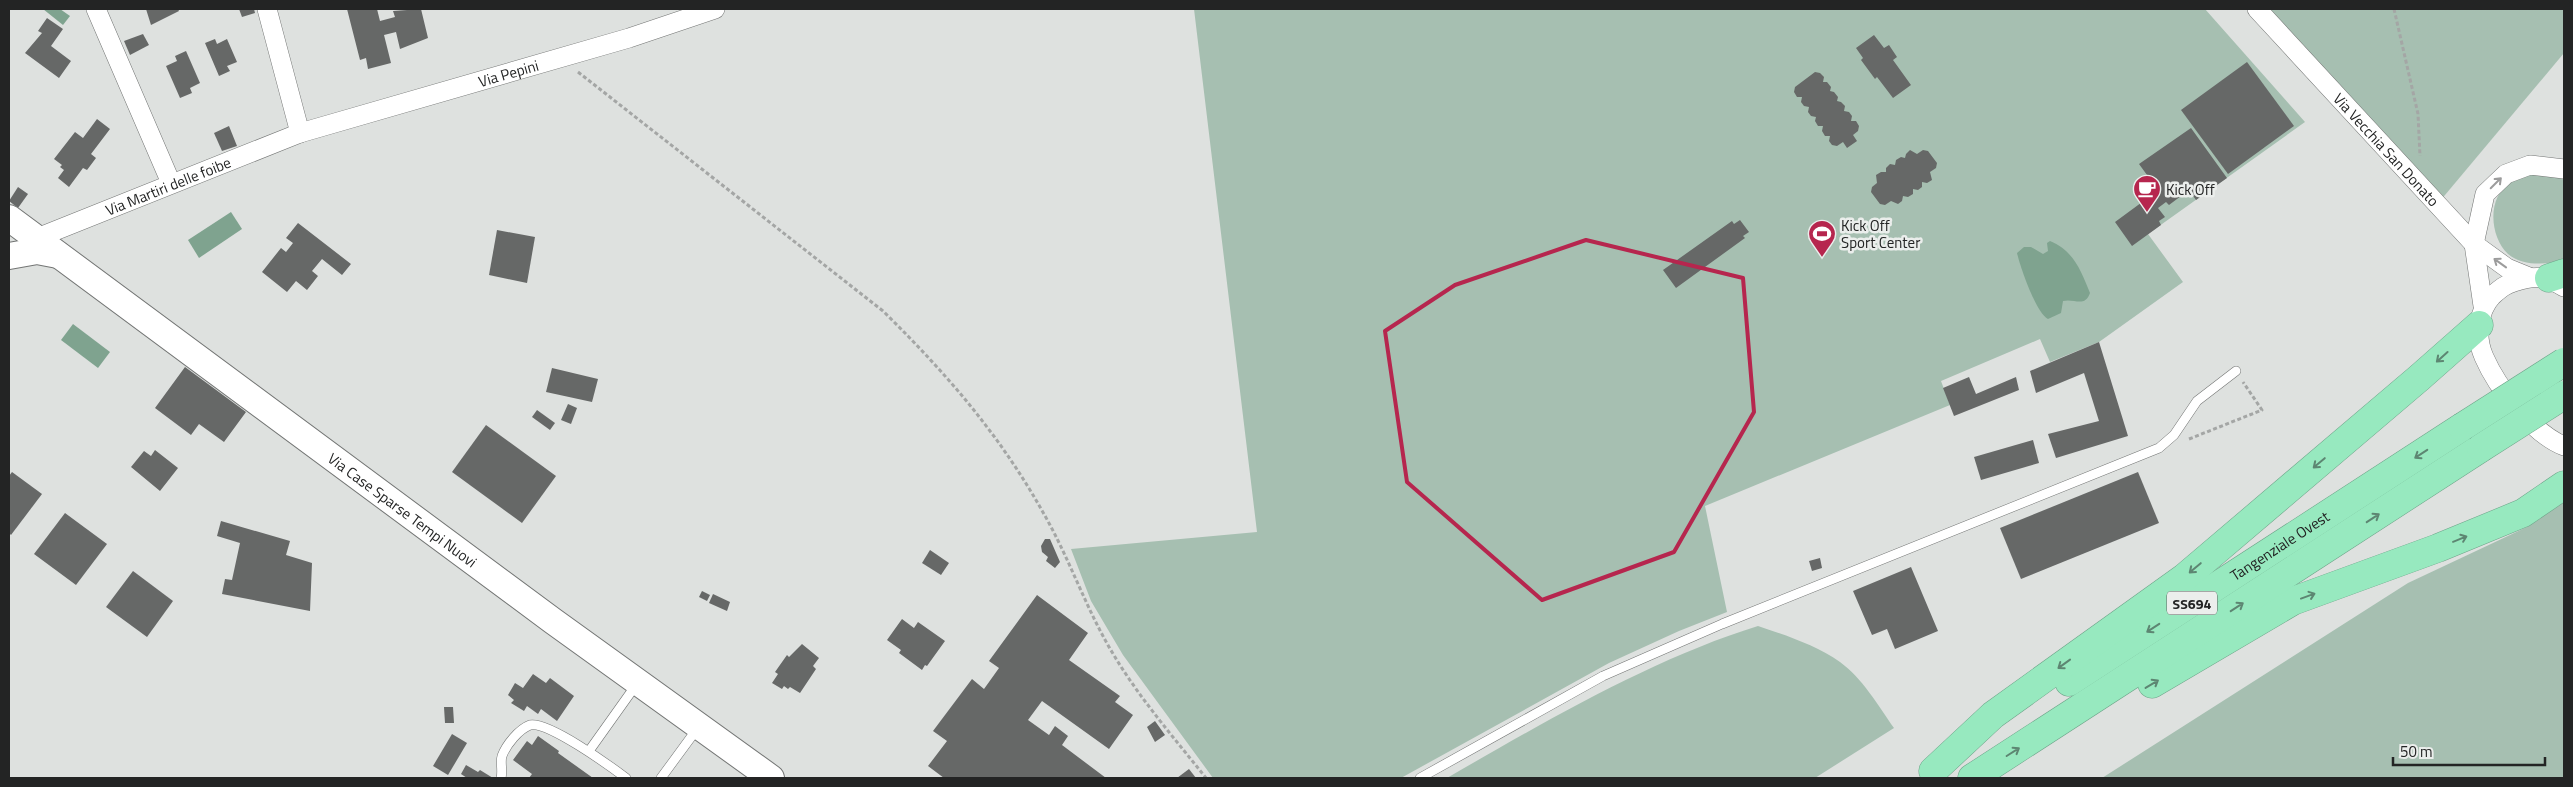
<svg xmlns="http://www.w3.org/2000/svg" width="2573" height="787" font-family="'Titillium Web',sans-serif">
	<style>
		.green { fill: #a6bfb1 }
		.water { fill: #7fa38f }
		.building { fill: #666867 }
		.lines { fill: none; stroke-linecap: round; stroke-linejoin: round }
		.lane-casing { stroke: #737574; stroke-width: 10 }
		.street-casing { stroke: #737574; stroke-width: 20 }
		.secondary-casing { stroke: #737574; stroke-width: 28 }
		.highway-casing { stroke: #6ea489; stroke-width: 29 }
		.path { stroke: #a4a6a5; stroke-width: 3; stroke-dasharray: 4 2.5; stroke-linecap: butt }
		.lane { stroke: #fff; stroke-width: 9 }
		.street { stroke: #fff; stroke-width: 19 }
		.secondary { stroke: #fff; stroke-width: 26 }
		.highway { stroke: #97e9bf; stroke-width: 28 }
		.highway-bridge-casing { stroke: #6ea489; stroke-width: 29; stroke-linecap: butt }
		.highway-bridge { stroke: #97e9bf; stroke-width: 28 }
		.oneway { stroke: #9c9c9c }
		.oneway2 { stroke: #5d8672 }
		.marked { fill: none; stroke: #b6264e; stroke-width: 4; stroke-linejoin: round }
		.labels { text-anchor: middle; dominant-baseline: central; stroke-width: 5; stroke-linejoin: round; paint-order: stroke }
		.shield { fill: #ebeeec; stroke: #5f6160; stroke-width: 1 }
		.shield-label { font-size: 14px; font-weight: bold; fill: #232424 }
		.street-label { font-size: 15px; fill: #232424; stroke: #ebeeec }
		.poi-label { font-size: 15px; fill: #232424; stroke: #ebeeec; text-anchor: start }
	</style>
	<rect width="100%" height="100%" fill="#dee1df"/>
	<g class="green">
		<polygon points="1194,9 2205,9 2305,122 2148,234 2183,282 2099,342 2050,362 2040,339 1941,381 1950,405 1705,506 1727,612 1679,631 1609,663 1401,778 1213,778 1123,655 1091,601 1071,549 1257,532"/>
		<polygon points="2268,9 2564,9 2564,53 2440,201"/>
		<path d="M2533,173L2555,174L2564,180V261C2547,264 2523,267 2508,254C2489,236 2487,196 2511,182C2518,178 2526,176 2533,173Z"/>
		<polygon points="2564,502 2564,778 2102,778 2408,583 2527,527"/>
		<path d="M1758,626C1785,635 1816,645 1840,662C1862,678 1878,705 1894,728L1815,778H1447C1542,723 1654,658 1758,626Z"/>
	</g>
	<g class="water">
		<polygon points="43,9 60,9 70,16 63,25"/>
		<polygon points="231,212 242,229 199,258 188,240"/>
		<path d="M2050,241C2074,251 2081,271 2090,293C2085,308 2074,298 2063,301L2061,313L2048,319C2036,313 2020,266 2017,253L2024,247H2031L2043,254L2048,251L2047,243Z"/>
		<polygon points="73,324 110,352 98,368 61,340"/>
	</g>
	<g class="building">
		<polygon points="146,9 178,9 179,11 151,25"/>
		<polygon points="239,9 254,9 255,13 242,17"/>
		<polygon points="347,9 377,9 380,21 395,17 393,11 421,9 428,38 400,49 396,32 384,35 391,63 368,69 366,58 360,60"/>
		<polygon points="47,18 63,29 51,46 71,61 59,78 25,53 42,33 38,31"/>
		<polygon points="143,34 149,45 130,55 124,41"/>
		<polygon points="1874,35 1884,48 1889,45 1897,57 1893,60 1911,85 1893,98 1877,77 1875,79 1861,60 1863,58 1856,48"/>
		<polygon points="215,39 217,44 227,39 237,62 227,66 230,71 219,76 205,43"/>
		<polygon points="186,51 200,83 190,88 192,93 180,98 166,66 177,61 175,56"/>
		<polygon points="2247,62 2294,126 2228,174 2181,110"/>
		<polygon points="1815,72 1820,73 1824,77 1823,82 1827,82 1831,87 1830,91 1834,92 1838,97 1837,101 1841,102 1845,106 1844,111 1849,112 1852,116 1851,121 1856,121 1859,126 1858,131 1853,135 1857,141 1847,148 1843,142 1837,146 1832,145 1829,141 1830,136 1825,136 1822,131 1823,126 1818,126 1815,121 1816,117 1811,116 1808,112 1809,107 1804,106 1801,102 1802,97 1797,97 1794,92 1795,87"/>
		<polygon points="97,119 110,129 91,154 96,158 87,170 83,168 69,187 58,178 64,170 60,167 62,165 54,159 75,132 83,138"/>
		<polygon points="229,126 237,146 222,151 214,133"/>
		<polygon points="2191,128 2227,178 2196,200 2189,190 2169,205 2166,202 2158,208 2165,217 2159,221 2161,225 2132,246 2115,222 2149,197 2138,182 2147,175 2139,164"/>
		<polygon points="1910,150 1917,154 1923,150 1928,151 1937,163 1936,168 1930,172 1932,180 1927,183 1922,182 1922,187 1918,190 1913,189 1913,194 1908,197 1903,196 1902,201 1898,204 1891,201 1885,205 1880,204 1871,192 1872,187 1877,183 1876,175 1881,172 1886,172 1886,168 1890,164 1895,165 1896,160 1901,157 1905,158 1906,154"/>
		<polygon points="18,187 28,194 18,208 9,201"/>
		<polygon points="1740,220 1749,232 1743,236 1745,238 1676,288 1663,270 1732,221 1734,224"/>
		<polygon points="298,223 351,264 342,275 322,259 312,271 318,276 307,290 296,281 287,292 262,272 281,248 286,252 293,243 286,238"/>
		<polygon points="497,230 535,237 527,283 489,275"/>
		<polygon points="2099,342 2128,436 2056,458 2048,434 2099,421 2084,373 2036,393 2030,371"/>
		<polygon points="185,367 246,412 224,442 199,424 191,435 155,408"/>
		<polygon points="552,368 598,379 592,402 546,392"/>
		<polygon points="1969,377 1976,394 2016,377 2019,390 1954,416 1943,388"/>
		<polygon points="568,404 577,408 571,424 561,420"/>
		<polygon points="537,410 555,423 550,430 532,417"/>
		<polygon points="486,425 556,476 522,523 452,472"/>
		<polygon points="2033,440 2039,463 1981,480 1974,457"/>
		<polygon points="155,450 178,468 160,491 131,467 144,451 151,456"/>
		<polygon points="12,472 42,494 11,535 9,533 9,476"/>
		<polygon points="2138,472 2159,523 2021,579 2000,528"/>
		<polygon points="65,513 107,544 76,585 34,554"/>
		<polygon points="221,521 290,541 286,555 312,563 310,611 222,594 225,579 232,580 240,543 217,536"/>
		<polygon points="1045,539 1050,539 1060,562 1055,568 1046,561 1048,557 1042,552 1041,546"/>
		<polygon points="930,550 949,563 941,575 922,563"/>
		<polygon points="1820,558 1822,568 1812,571 1809,561"/>
		<polygon points="1911,567 1938,631 1895,649 1887,629 1872,635 1853,591"/>
		<polygon points="133,571 173,601 147,637 106,607"/>
		<polygon points="702,591 710,595 707,601 699,597"/>
		<polygon points="713,594 730,602 727,611 709,603"/>
		<polygon points="1037,595 1088,633 1069,660 1120,696 1115,702 1133,715 1109,749 1042,701 1028,720 1049,735 1055,726 1068,736 1062,745 1106,778 944,778 928,766 947,741 933,731 972,679 984,689 999,668 989,661"/>
		<polygon points="902,619 914,628 918,622 945,641 927,666 925,665 922,670 899,653 901,650 887,640"/>
		<polygon points="802,644 819,658 813,666 816,669 800,693 790,687 788,689 784,686 782,689 772,683 778,674 775,672 787,655 789,657"/>
		<polygon points="533,674 546,683 550,678 574,696 557,721 541,709 538,714 527,706 524,711 511,703 514,700 508,695 515,683 523,688"/>
		<polygon points="444,707 453,707 454,723 445,723"/>
		<polygon points="1155,721 1165,735 1155,742 1147,727"/>
		<polygon points="452,734 467,743 448,775 433,766"/>
		<polygon points="538,736 559,751 558,753 593,778 529,778 532,774 513,760 527,741 532,745"/>
		<polygon points="466,765 478,772 480,770 493,778 467,778 461,774"/>
		<polygon points="1189,769 1196,778 1177,778"/>
	</g>
	<g class="lines">
		<defs>
			<g id="lane">
				<polyline points="589,751 636,685"/>
				<path d="M501,778C503,771 500,762 502,756C506,745 519,729 530,725C548,721 610,766 626,778"/>
				<polyline points="661,778 697,729"/>
				<polyline points="1420,778 1603,676 1722,624 2159,448 2174,435 2197,401 2236,371"/>
			</g>
			<g id="street">
				<polyline points="96,9 171,183"/>
				<polyline points="267,9 300,133"/>
				<path id="s1" d="M2257,9L2474,244L2507,268L2529,277"/>
				<path id="s2" d="M37,238L300,133L629,38L715,9"/>
				<path d="M2564,287C2545,276 2536,275 2514,282C2504,285 2500,289 2492,296C2478,311 2475,337 2484,357C2497,387 2533,434 2564,446"/>
				<polyline points="2483,306 2474,244 2485,194 2506,174 2530,165 2564,169"/>
			</g>
			<g id="secondary">
				<path id="s3" d="M9,218L553,621L771,778"/>
				<polyline points="9,256 37,251 58,255"/>
			</g>
			<g id="highway">
				<polyline points="2549,278 2564,273"/>
				<path id="s4" d="M2069,682L2462,427"/>
				<polyline points="2152,684 2293,601 2438,548 2523,513 2564,485"/>
				<polyline points="1933,771 1993,715 2185,577 2419,378 2479,325"/>
				<polyline points="1972,778 2481,448"/>
			</g>
		</defs>
		<use href="#lane" class="lane-casing"/>
		<use href="#street" class="street-casing"/>
		<use href="#secondary" class="secondary-casing"/>
		<use href="#highway" class="highway-casing"/>
		<g class="path">
			<polyline points="2394,9 2418,114 2420,156"/>
			<path d="M578,72L883,311C950,377 1005,441 1050,525C1073,568 1089,615 1115,657C1141,700 1175,739 1206,778"/>
			<polyline points="2189,439 2262,410 2243,382"/>
		</g>
		<use href="#lane" class="lane"/>
		<use href="#street" class="street"/>
		<use href="#secondary" class="secondary"/>
		<use href="#highway" class="highway"/>
		<defs>
			<g id="highway-bridge">
				<polyline points="2462,427 2564,362"/>
				<polyline points="2481,448 2564,395"/>
			</g>
		</defs>
		<use href="#highway-bridge" class="highway-bridge-casing"/>
		<use href="#highway-bridge" class="highway-bridge"/>
	</g>
	<defs><path id="oneway-shaft" d="M-6 0H5M1.5-3L5.5 0L1.5 3" fill="none" stroke-width="1.6" stroke-linecap="round" stroke-linejoin="round" transform="scale(1.25)"/></defs>
	<g class="oneway">
		<use href="#oneway-shaft" transform="translate(2496 183) rotate(-45)"/>
		<use href="#oneway-shaft" transform="translate(2500 263) rotate(-144)"/>
	</g>
	<g class="oneway2">
		<use href="#oneway-shaft" transform="translate(2442 357) rotate(138)"/>
		<use href="#oneway-shaft" transform="translate(2421 454) rotate(147)"/>
		<use href="#oneway-shaft" transform="translate(2319 463) rotate(140)"/>
		<use href="#oneway-shaft" transform="translate(2373 518) rotate(-33)"/>
		<use href="#oneway-shaft" transform="translate(2460 539) rotate(-22)"/>
		<use href="#oneway-shaft" transform="translate(2195 568) rotate(140)"/>
		<use href="#oneway-shaft" transform="translate(2308 596) rotate(-20)"/>
		<use href="#oneway-shaft" transform="translate(2237 607) rotate(-33)"/>
		<use href="#oneway-shaft" transform="translate(2153 628) rotate(147)"/>
		<use href="#oneway-shaft" transform="translate(2064 664) rotate(144)"/>
		<use href="#oneway-shaft" transform="translate(2152 684) rotate(-31)"/>
		<use href="#oneway-shaft" transform="translate(2013 752) rotate(-32)"/>
	</g>
	<path class="marked" d="M1586,240L1743,278L1754,412L1674,552L1542,600L1407,482L1385,331L1455,285Z"/>
	<defs>
		<symbol id="cafe-pin" viewBox="-11 -11 22 30"><path d="M0 17L-7.5 6A9.5 9.5 0 1 1 7.5 6Z" fill="#b6264e" stroke="#ebeeec"/><path d="M-5.5-4.5H6V0H3Q3 3.5 0 3.5H-2.5Q-5.5 3.5-5.5 0ZM3-3.2v2h1.7v-2ZM-6 4.5H4V6H-6Z" fill="#fff"/></symbol>
		<symbol id="stadium-pin" viewBox="-11 -11 22 30"><path d="M0 17L-7.5 6A9.5 9.5 0 1 1 7.5 6Z" fill="#b6264e" stroke="#ebeeec"/><path d="M0-5a6.5 5 0 1 0 0 10a6.5 5 0 1 0 0-10ZM-3.5-1.8h7v3.6h-7Z" fill="#fff"/></symbol>
	</defs>
	<g fill-rule="evenodd">
		<use href="#cafe-pin" x="2131" y="173" width="32" height="43"/>
		<use href="#stadium-pin" x="1806" y="218" width="32" height="43"/>
	</g>
	<g class="labels">
		<rect class="shield" x="2167" y="591.5" width="50" height="23" rx="4"/>
		<g class="shield-label">
			<text x="2192" y="603">SS694</text>
		</g>
		<g class="street-label">
			<text stroke="none"><textPath href="#s2" startOffset="500">Via Pepini</textPath></text>
			<text stroke="none"><textPath href="#s1" startOffset="191">Via Vecchia San Donato</textPath></text>
			<text stroke="none"><textPath href="#s2" startOffset="141">Via Martiri delle foibe</textPath></text>
			<text stroke="none"><textPath href="#s3" startOffset="490">Via Case Sparse Tempi Nuovi</textPath></text>
			<text stroke="none"><textPath href="#s4" startOffset="251">Tangenziale Ovest</textPath></text>
		</g>
		<g class="poi-label">
			<text x="2166" y="189">Kick Off</text>
			<text x="1841" y="225">Kick Off<tspan x="1841" dy="17">Sport Center</tspan></text>
		</g>
	</g>
	<rect width="2573" height="787" fill="none" stroke="#232424" stroke-width="20"/>
	<path d="M2393 757v8h152v-8" fill="none" stroke="#232424" stroke-width="2.5"/>
	<text x="2400" y="757" font-size="15" fill="#232424" stroke="#ebeeec" stroke-width="4" paint-order="stroke">50 m</text>
</svg>
